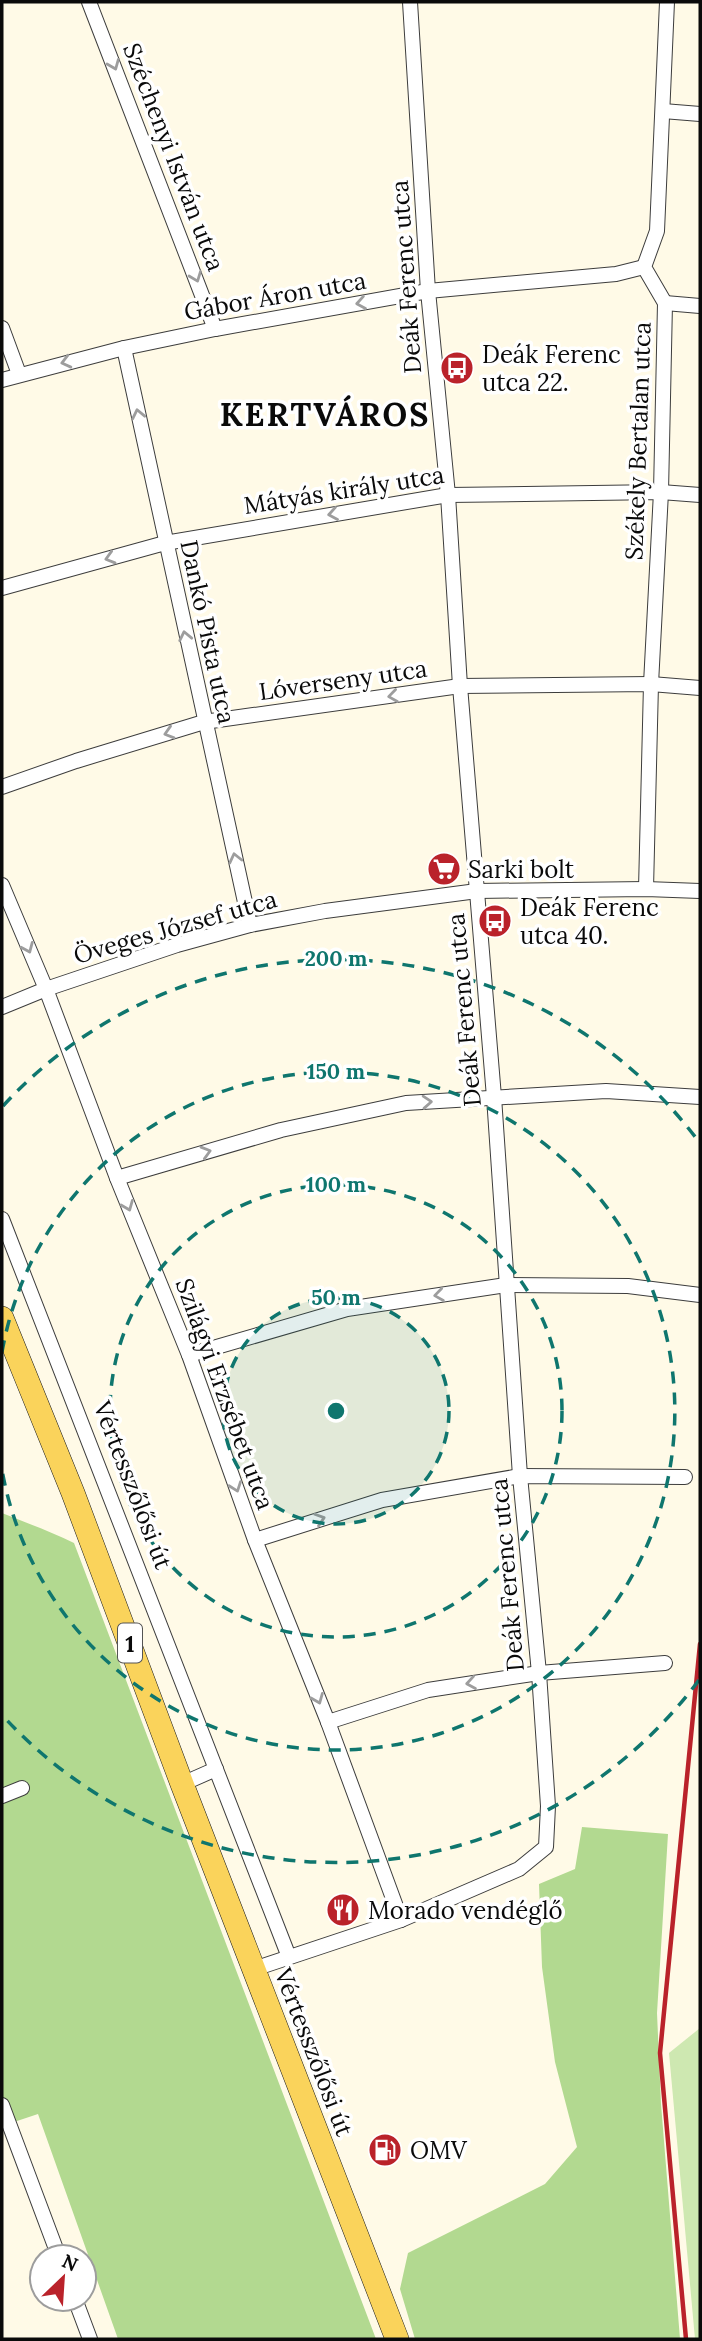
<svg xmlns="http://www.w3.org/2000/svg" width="702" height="2341" font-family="Lora,serif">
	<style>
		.green { fill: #cee8b1 }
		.forest { fill: #b2d990 }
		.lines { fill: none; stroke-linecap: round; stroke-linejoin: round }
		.street-casing { stroke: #3d3d3d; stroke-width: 16 }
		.primary-casing { stroke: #1b1b1b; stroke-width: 24 }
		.street { stroke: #fff; stroke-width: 14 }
		.primary { stroke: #fad35b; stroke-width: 23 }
		.rail { stroke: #ba222a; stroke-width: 4.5 }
		.oneway { stroke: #9d9d9d }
		.ring { fill: none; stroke: #0f766e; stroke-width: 3.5; stroke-dasharray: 12 9 }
		.labels { text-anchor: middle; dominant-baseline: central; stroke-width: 7; stroke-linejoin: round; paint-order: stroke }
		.shield { fill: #fff; stroke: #545454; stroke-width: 2 }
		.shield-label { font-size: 23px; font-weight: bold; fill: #0a0a0a }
		.street-label { font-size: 24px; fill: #0a0a0a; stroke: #fff }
		.poi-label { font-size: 24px; fill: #0a0a0a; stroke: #fff; text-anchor: start }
		.district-label { font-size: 32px; font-weight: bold; letter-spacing: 2px; fill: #0a0a0a; stroke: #fff }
		.centre { fill: #0f766e; stroke: #fff; stroke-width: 3.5 }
		.ring-label { font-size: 21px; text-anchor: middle; font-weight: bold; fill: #0f766e; stroke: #fff; stroke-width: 7; stroke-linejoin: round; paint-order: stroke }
	</style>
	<rect width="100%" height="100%" fill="#fffae7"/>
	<polygon class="green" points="700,2028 700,2339 695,2339 669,2053"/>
	<g class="forest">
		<path d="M2,1513C26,1523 50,1531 74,1543L376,2339H118L38,2114L2,2126Z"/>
		<polygon points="582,1827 668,1834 657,2013 661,2104 680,2339 415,2339 400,2289 408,2253 545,2184 577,2147 555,2062 542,1967 539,1884 575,1869"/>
	</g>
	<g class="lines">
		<defs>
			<g id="street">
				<polyline points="89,2 215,329"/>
				<polyline points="663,111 700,114"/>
				<polyline points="665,303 700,306"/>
				<polyline points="2,328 19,374"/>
				<polyline points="124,348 250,925"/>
				<polyline points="2,380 124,348 215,329 428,291 616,274 644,267"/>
				<polyline points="2,588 165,543 448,495 661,492 700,495"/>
				<polyline points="2,787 76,761 204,722 460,686 651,684 700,688"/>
				<polyline points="2,885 46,989 117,1178 189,1355 255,1540 328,1722 401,1920"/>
				<polyline points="646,889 651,684 661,492 665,303 644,267 657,231 667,2"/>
				<polyline points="2,1007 46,989 177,945 250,925 325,911 477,891 646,889 700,891"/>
				<polyline points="117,1178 281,1130 406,1103 606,1091 700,1097"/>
				<polyline points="2,1219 289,1957"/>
				<polyline points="189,1355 347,1309 506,1285 628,1286 700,1295"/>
				<polyline points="255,1540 382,1500 520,1476 685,1477"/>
				<polyline points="328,1722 428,1690 539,1673 665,1663"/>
				<polyline points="182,1784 216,1769"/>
				<polyline points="2,1796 22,1788"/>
				<polyline points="254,1969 401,1920 519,1869 546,1847 548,1806 539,1673 520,1476 494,1097 460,686 448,495 428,291 410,2"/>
				<polyline points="2,2105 59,2257"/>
				<polyline points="75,2299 90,2339"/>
			</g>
			<polyline id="primary" points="2,1318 73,1493 182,1784 397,2339"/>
		</defs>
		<use href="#street" class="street-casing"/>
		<use href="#primary" class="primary-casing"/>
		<use href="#street" class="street"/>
		<use href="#primary" class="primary"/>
		<polyline class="rail" points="686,2339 660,2053 700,1644"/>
	</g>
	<defs><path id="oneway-chevron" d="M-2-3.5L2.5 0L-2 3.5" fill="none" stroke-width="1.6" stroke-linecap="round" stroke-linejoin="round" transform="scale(1.75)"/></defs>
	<g class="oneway">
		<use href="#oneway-chevron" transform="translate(114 65) rotate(68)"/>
		<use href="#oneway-chevron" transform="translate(196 277) rotate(69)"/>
		<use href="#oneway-chevron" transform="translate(361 303) rotate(170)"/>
		<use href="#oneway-chevron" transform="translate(66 362) rotate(166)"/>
		<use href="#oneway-chevron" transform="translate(138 414) rotate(-102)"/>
		<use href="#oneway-chevron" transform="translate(333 514) rotate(170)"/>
		<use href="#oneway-chevron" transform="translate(110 558) rotate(164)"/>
		<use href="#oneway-chevron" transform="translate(185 636) rotate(-102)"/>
		<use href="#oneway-chevron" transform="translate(393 696) rotate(172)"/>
		<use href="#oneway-chevron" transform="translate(169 733) rotate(163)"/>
		<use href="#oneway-chevron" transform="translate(235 858) rotate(-103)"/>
		<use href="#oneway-chevron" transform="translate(28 948) rotate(67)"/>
		<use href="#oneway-chevron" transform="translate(427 1102) rotate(-4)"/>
		<use href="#oneway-chevron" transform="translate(206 1152) rotate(-16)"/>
		<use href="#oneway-chevron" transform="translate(128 1206) rotate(68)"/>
		<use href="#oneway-chevron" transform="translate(439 1295) rotate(172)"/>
		<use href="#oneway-chevron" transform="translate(236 1487) rotate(70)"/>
		<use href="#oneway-chevron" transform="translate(320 1519) rotate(-18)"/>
		<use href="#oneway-chevron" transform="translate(471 1683) rotate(171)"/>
		<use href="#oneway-chevron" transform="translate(318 1699) rotate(68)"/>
	</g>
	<circle cx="336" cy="1411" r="113" fill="#0f766e" fill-opacity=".12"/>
	<g class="ring">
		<circle cx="336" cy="1411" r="113"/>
		<circle cx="336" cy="1411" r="226"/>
		<path d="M2 1352A339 339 0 1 1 2 1470"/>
		<path d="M699 1680A452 452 0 0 1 3 1716M3 1106A452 452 0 0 1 699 1142"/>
	</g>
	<defs>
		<symbol id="bus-disc" viewBox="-11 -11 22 22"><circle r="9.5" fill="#ba222a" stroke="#fff"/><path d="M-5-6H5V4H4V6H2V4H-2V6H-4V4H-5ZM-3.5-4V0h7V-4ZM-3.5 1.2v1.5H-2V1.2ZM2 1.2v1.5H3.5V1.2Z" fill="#fff"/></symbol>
		<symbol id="supermarket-disc" viewBox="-11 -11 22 22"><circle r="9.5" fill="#ba222a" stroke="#fff"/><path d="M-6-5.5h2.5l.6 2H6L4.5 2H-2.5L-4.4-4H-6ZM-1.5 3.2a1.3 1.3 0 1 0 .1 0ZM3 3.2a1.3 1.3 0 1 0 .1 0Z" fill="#fff"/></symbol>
		<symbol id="restaurant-disc" viewBox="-11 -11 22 22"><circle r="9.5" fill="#ba222a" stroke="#fff"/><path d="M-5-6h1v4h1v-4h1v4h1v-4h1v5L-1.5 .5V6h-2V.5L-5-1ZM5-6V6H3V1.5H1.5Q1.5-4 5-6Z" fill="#fff"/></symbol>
		<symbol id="fuel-disc" viewBox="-11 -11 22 22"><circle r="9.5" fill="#ba222a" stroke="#fff"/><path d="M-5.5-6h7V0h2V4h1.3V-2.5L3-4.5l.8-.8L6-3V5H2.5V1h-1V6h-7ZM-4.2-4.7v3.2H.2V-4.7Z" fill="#fff"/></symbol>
	</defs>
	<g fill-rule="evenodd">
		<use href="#bus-disc" x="438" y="349" width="38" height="38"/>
		<use href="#supermarket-disc" x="425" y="850" width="38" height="38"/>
		<use href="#bus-disc" x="476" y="902" width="38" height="38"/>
		<use href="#restaurant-disc" x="324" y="1891" width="38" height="38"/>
		<use href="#fuel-disc" x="366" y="2131" width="38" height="38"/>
	</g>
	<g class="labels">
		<rect class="shield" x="118" y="1623.5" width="24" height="39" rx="5"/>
		<g class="shield-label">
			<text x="130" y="1643">1</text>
		</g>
		<g class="street-label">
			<text transform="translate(174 157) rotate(69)">Széchenyi István utca</text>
			<text transform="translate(406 277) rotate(-94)">Deák Ferenc utca</text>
			<text transform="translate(275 296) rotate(-10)">Gábor Áron utca</text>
			<text transform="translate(638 441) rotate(-88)">Székely Bertalan utca</text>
			<text transform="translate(344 490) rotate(-9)">Mátyás király utca</text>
			<text transform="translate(208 632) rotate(78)">Dankó Pista utca</text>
			<text transform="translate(343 680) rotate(-8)">Lóverseny utca</text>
			<text transform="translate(175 927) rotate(-16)">Öveges József utca</text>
			<text transform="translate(464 1010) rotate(-95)">Deák Ferenc utca</text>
			<text transform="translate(225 1394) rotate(70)">Szilágyi Erzsébet utca</text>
			<text transform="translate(133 1485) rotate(69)">Vértesszőlősi út</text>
			<text transform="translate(507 1575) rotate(-95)">Deák Ferenc utca</text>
			<text transform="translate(314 2052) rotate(69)">Vértesszőlősi út</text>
		</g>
		<g class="poi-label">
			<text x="482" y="354">Deák Ferenc<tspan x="482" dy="28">utca 22.</tspan></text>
			<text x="468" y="869">Sarki bolt</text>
			<text x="520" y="907">Deák Ferenc<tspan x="520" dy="28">utca 40.</tspan></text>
			<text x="368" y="1910">Morado vendéglő</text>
			<text x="410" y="2150">OMV</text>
		</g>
		<g class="district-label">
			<text x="325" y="414">KERTVÁROS</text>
		</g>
	</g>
	<circle cx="336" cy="1411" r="10" class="centre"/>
	<g class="ring-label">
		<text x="336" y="966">200 m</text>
		<text x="336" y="1079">150 m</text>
		<text x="336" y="1192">100 m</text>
		<text x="336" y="1305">50 m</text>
	</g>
	<rect width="702" height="2341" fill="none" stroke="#0a0a0a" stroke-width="7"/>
	<g transform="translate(63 2278) rotate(25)"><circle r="33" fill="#ffffff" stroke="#9d9d9d" stroke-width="2"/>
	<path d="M0-5L12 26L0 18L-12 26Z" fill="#ba222a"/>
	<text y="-10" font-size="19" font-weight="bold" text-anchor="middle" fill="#0a0a0a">N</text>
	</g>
</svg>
